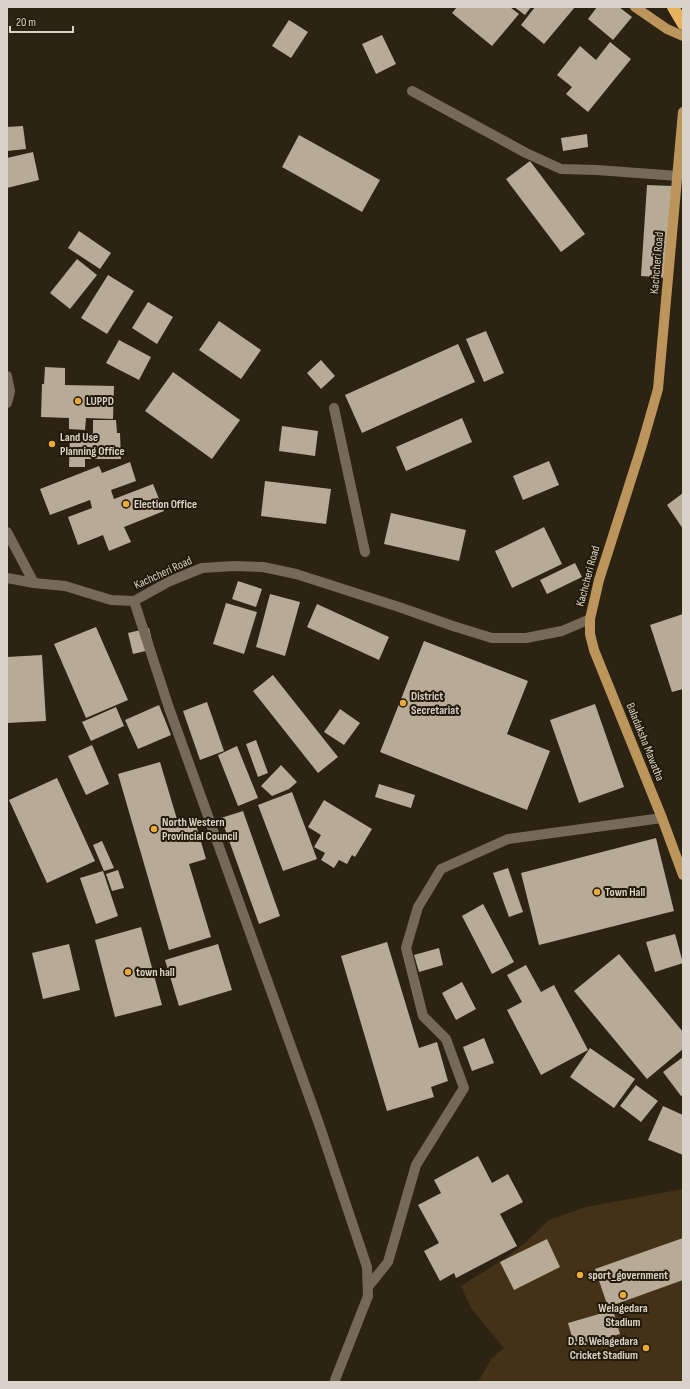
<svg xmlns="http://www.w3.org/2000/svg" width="690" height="1389" font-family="'Sofia Sans Condensed',sans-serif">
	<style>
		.green { fill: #433217 }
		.building { fill: #b7aa96 }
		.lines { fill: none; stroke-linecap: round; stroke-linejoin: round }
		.minor { stroke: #756957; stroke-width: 10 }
		.major { stroke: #bb955b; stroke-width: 10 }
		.highway { stroke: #e9b35e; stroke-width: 12 }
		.poi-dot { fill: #eaaa39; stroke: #231909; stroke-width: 1.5 }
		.labels { text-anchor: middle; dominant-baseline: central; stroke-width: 4; stroke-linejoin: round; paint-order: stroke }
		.street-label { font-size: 12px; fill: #d9d2c8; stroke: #231909 }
		.poi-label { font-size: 12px; font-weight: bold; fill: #d9d2c8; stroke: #231909; text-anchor: start }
	</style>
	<rect width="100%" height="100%" fill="#2d2313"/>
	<polygon class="green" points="683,1189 683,1382 478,1382 491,1359 504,1348 471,1308 461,1286 507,1257 526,1242 549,1220 586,1207"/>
	<g class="building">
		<polygon points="457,7 510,7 519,14 492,46 452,13"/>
		<polygon points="514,7 531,7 525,15"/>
		<polygon points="535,7 575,7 544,44 521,25"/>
		<polygon points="597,7 619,7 632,17 613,40 588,19"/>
		<polygon points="289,20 308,32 291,58 272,46"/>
		<polygon points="382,35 396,64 376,74 362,44"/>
		<polygon points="610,42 631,59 588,112 566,94 572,87 557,75 580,46 596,60"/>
		<polygon points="23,126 26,149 7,151 7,127"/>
		<polygon points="587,134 588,147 563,151 561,138"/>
		<polygon points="299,135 380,180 362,212 282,167"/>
		<polygon points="33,152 39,180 7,188 7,158"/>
		<polygon points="530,161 585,234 561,252 506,179"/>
		<polygon points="647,185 672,186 666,278 641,276"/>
		<polygon points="79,231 111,253 100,269 68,248"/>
		<polygon points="77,259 97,275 70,309 50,293"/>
		<polygon points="108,275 134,291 107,334 81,318"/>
		<polygon points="148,302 173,317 157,344 132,328"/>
		<polygon points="219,321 261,350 241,379 199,350"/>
		<polygon points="486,331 504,373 484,382 466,339"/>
		<polygon points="119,340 151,357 139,380 106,363"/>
		<polygon points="458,344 475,382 362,433 345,395"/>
		<polygon points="321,360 335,376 321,389 307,373"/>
		<polygon points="45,367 65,368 65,385 114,386 113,419 86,418 85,430 69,429 69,418 41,417 42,384 44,384"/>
		<polygon points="173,372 240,420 212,459 145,411"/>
		<polygon points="462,418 472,442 406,471 396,447"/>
		<polygon points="93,420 116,420 117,433 120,433 121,459 85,459 85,467 69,467 70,434 93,433"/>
		<polygon points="282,426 318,431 315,456 279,451"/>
		<polygon points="549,461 559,485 523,500 513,476"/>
		<polygon points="130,462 136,481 111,490 114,499 153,484 164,511 124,527 131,542 109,551 103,535 78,545 68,517 92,508 90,500 50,515 40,489 99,466 102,473"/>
		<polygon points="265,481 331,489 326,524 261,516"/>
		<polygon points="683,493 683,529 667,505"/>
		<polygon points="391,513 466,530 459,561 384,544"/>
		<polygon points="544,527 562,564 512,588 495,551"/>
		<polygon points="575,563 582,577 547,594 540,580"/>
		<polygon points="238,581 262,589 256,607 232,599"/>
		<polygon points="270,594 300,602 285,656 256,647"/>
		<polygon points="226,603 257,612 244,654 213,644"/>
		<polygon points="317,604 389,637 379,660 307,627"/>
		<polygon points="683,614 683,689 672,692 650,625"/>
		<polygon points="96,627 128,700 86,718 54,644"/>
		<polygon points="149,628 154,649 133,654 128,633"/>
		<polygon points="424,641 528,681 507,734 550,751 527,810 380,752"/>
		<polygon points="42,655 46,721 7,723 7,657"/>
		<polygon points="273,675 338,757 318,773 253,691"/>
		<polygon points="207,702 224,751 200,760 183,711"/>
		<polygon points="595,704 624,787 579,803 550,720"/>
		<polygon points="159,705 171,735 138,749 125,720"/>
		<polygon points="116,707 124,726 91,741 82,722"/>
		<polygon points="340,709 360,723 344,745 324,732"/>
		<polygon points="256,740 268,773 258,777 246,744"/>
		<polygon points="92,745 109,784 86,795 68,756"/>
		<polygon points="237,746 258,798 238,806 218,755"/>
		<polygon points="160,762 179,826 195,821 206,859 189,864 211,937 169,950 118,774"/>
		<polygon points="281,765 297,782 289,789 272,796 261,786"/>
		<polygon points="57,778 95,861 47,883 9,800"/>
		<polygon points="379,784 415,795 411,808 375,797"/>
		<polygon points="292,792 317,859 283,871 258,805"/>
		<polygon points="324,800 372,829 355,857 352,855 347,864 339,860 334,868 321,860 325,853 314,847 321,835 308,827"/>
		<polygon points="243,811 280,916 259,924 221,818"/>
		<polygon points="656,838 674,911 539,945 521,873"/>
		<polygon points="102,841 114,868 104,871 93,845"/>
		<polygon points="508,868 523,912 509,917 493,873"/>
		<polygon points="118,870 124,888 112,891 106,874"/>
		<polygon points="103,871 118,916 96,924 80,878"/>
		<polygon points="483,904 514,962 492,974 462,916"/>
		<polygon points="141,927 162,1005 115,1017 95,940"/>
		<polygon points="675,934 683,963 655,972 646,942"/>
		<polygon points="387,942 419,1048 437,1042 448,1081 431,1087 434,1097 387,1111 341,956"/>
		<polygon points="69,944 80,990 43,999 32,953"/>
		<polygon points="218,944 232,990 179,1006 165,960"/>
		<polygon points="439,948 443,965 419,972 414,955"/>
		<polygon points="619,954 683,1032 683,1049 647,1079 574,991"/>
		<polygon points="526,965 541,992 554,985 588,1050 541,1075 507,1010 522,1002 507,975"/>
		<polygon points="462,982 476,1009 456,1020 442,993"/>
		<polygon points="484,1038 494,1063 472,1071 463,1047"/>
		<polygon points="590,1048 635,1079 614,1108 570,1077"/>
		<polygon points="683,1057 683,1095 681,1096 663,1072"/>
		<polygon points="636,1085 658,1101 641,1122 620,1106"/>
		<polygon points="663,1106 683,1115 683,1155 648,1140"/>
		<polygon points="478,1156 492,1183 508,1174 523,1202 500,1214 517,1246 456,1278 454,1273 440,1281 424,1251 439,1243 418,1205 441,1193 434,1180"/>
		<polygon points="683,1238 683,1280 608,1307 595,1269"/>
		<polygon points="547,1239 560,1267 514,1290 500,1262"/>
		<polygon points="613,1310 620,1334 575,1347 568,1323"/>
	</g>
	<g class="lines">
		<g class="minor">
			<polyline points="412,91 526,153 561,169 597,170 678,176"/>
			<polyline points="7,376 10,391 7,403"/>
			<polyline points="334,408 365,552"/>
			<polyline points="7,532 34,583"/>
			<polyline points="7,578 34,583 65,586 111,600 134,601 170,581 202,568 234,566 263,567 296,574 399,607 453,626 492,638 526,638 562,631 590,619"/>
			<polyline points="134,601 169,708 319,1124 367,1267 368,1296 335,1380"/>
			<polyline points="368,1287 388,1262 416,1165 464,1088 446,1039 423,1016 406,948 418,907 441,869 508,839 662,818"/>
		</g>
		<g class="major">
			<polyline points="635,7 667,29 683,36"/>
			<polyline points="683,112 658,389 642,445 599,580 590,619 590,634 594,650 662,818 683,875"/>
		</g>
		<polyline class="highway" points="673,7 683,24"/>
	</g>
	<g class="poi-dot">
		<circle cx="78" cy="401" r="4"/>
		<circle cx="52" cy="444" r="4"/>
		<circle cx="126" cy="504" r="4"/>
		<circle cx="403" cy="703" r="4"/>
		<circle cx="154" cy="829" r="4"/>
		<circle cx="597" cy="892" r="4"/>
		<circle cx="128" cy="972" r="4"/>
		<circle cx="580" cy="1275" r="4"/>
		<circle cx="623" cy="1295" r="4"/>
		<circle cx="646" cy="1348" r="4"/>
	</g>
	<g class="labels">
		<g class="street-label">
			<text transform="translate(657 263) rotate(-85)">Kachcheri Road</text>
			<text transform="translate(163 573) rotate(-25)">Kachcheri Road</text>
			<text transform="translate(588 576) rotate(-75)">Kachcheri Road</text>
			<text transform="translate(645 742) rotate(68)">Baladaksha Mawatha</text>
		</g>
		<g class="poi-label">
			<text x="86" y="401">LUPPD</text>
			<text x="60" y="437">Land Use<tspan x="60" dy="14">Planning Office</tspan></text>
			<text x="134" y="504">Election Office</text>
			<text x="411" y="696">District<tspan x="411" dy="14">Secretariat</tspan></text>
			<text x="162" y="822">North Western<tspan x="162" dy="14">Provincial Council</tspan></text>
			<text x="605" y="892">Town Hall</text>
			<text x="136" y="972">town hall</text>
			<text x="588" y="1275">sport_government</text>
			<text x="623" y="1308" text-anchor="middle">Welagedara<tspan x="623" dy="14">Stadium</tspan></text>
			<text x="638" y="1341" text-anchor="end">D. B. Welagedara<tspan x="638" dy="14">Cricket Stadium</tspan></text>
		</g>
	</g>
	<rect width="690" height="1389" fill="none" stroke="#d9d2c8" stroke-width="16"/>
	<path d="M10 26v6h63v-6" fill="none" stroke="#d9d2c8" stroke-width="2"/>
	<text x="16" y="26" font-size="12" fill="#d9d2c8" stroke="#231909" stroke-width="3" paint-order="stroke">20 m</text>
</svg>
